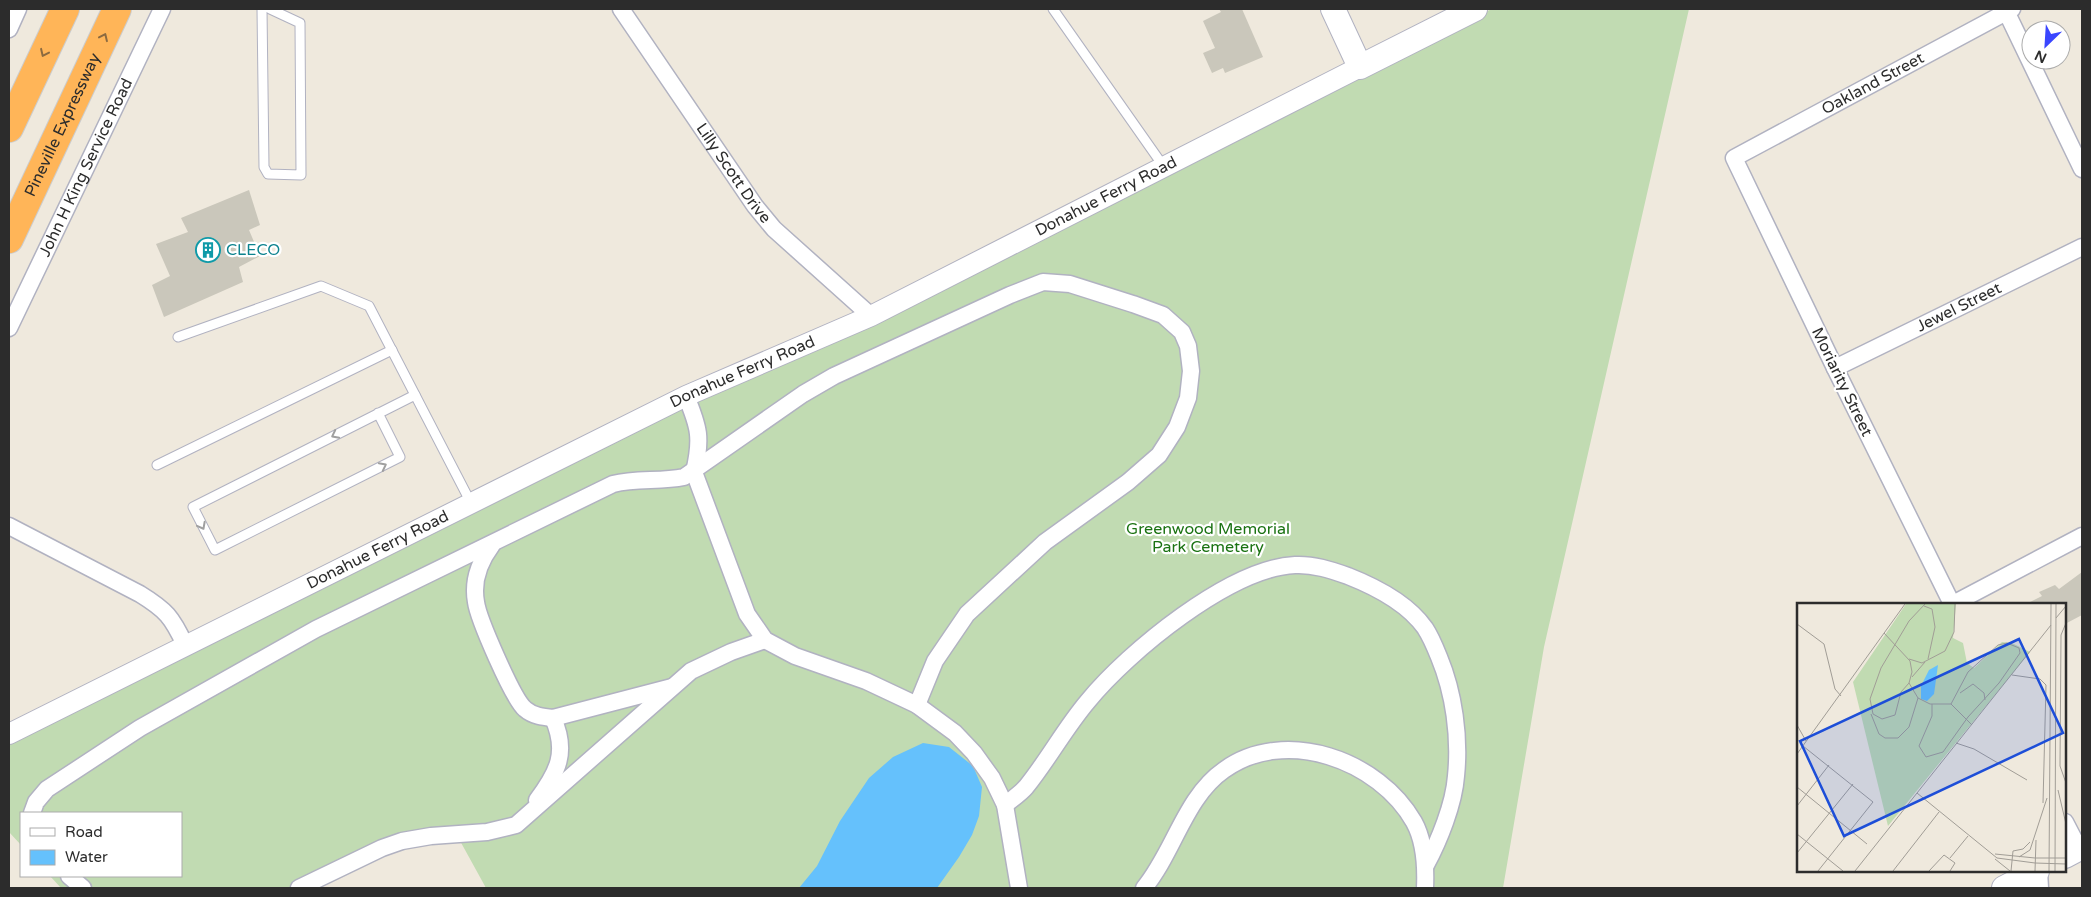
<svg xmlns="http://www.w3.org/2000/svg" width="2091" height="897" font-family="'Varela Round',sans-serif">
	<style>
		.cemetery { fill: #c1dbb2 }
		.water { fill: #65c1fc }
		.building { fill: #cac7bb }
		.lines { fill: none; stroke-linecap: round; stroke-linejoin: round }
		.service-casing { stroke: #b1b2c1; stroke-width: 11 }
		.minor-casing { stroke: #b1b2c1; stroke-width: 19 }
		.tertiary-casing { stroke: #b1b2c1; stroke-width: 22 }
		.secondary-casing { stroke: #b1b2c1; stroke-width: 26 }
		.motorway-casing { stroke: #ccc; stroke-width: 30 }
		.service { stroke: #fff; stroke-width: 9 }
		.minor { stroke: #fff; stroke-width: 16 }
		.tertiary { stroke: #fff; stroke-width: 20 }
		.secondary { stroke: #fff; stroke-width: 24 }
		.motorway { stroke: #ffb558; stroke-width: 28 }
		.oneway { stroke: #8b6a40 }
		.oneway2 { stroke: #a0a0a0 }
		.labels { text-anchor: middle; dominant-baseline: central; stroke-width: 4.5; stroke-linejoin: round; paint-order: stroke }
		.street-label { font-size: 16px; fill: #2c2c2c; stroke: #fff }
		.culture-label { font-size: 16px; fill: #0d838f; stroke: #fff; text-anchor: start }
		.park-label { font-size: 16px; fill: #1a7212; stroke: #fff }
		.inset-road { fill: none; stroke: #a19d96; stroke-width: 1 }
		.view { fill: #1d4ed8; fill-opacity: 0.15; stroke: #1d4ed8; stroke-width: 2.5 }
		.inset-edge { fill: none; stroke: #2c2c2c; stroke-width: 2.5 }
	</style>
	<rect width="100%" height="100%" fill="#efe9dd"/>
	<polygon class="cemetery" points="1492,9 1689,9 1544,647 1503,888 486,888 459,839 410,845 304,888 61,888 50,876 181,876 181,813 21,813 21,845 9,832 9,734 1360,67"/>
	<polygon class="water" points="923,743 949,747 973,766 982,787 979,816 972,835 959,857 937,888 799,888 817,866 840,821 869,778 893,757"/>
	<g class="building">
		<polygon points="1219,9 1242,9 1263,57 1225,73 1223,68 1212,73 1203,53 1215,48 1203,21 1221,12"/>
		<polygon points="249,190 260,225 249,230 260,256 239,267 243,282 164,317 152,285 170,276 156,244 188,232 181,218"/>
		<polygon points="2082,572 2082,615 2065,624 2065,604 2026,604 2042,596 2039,592 2055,585 2059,589"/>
	</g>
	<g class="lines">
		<defs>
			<g id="service">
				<polyline points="262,9 264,167 268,174 301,175 300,23 270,9"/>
				<polyline points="1053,9 1164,167"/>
				<polyline points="178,337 321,286 369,306 471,503"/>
				<polyline points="378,413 400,457 215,550 193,507 415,395"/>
				<polyline points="157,465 392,350"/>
			</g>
			<g id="minor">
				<path id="s1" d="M621,9L755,206L774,229L871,316"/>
				<polyline points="2005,9 2082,169"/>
				<polyline points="9,29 18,9"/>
				<path id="s2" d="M9,328L162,9"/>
				<path id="s3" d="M1835,368L2082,247"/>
				<path d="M686,396C699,427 702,438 694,472L747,614L765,640L795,656L866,681L917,705L955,733L974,753L992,778L1005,805L1019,888"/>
				<path d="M9,526L140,594C166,610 172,617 185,645"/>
				<path d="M492,545C480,561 472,580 476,602C478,618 513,699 525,709C533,716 543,717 553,718L672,687"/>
				<path id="s4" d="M1952,604L1835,368L1734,158L2012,9"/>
				<polyline points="1953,604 2082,536"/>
				<path d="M537,800C558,772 568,752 553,718"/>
				<path d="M1005,805C1012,799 1020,794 1026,787C1048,760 1065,728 1088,701C1128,652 1230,568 1295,565C1313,564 1331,570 1348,576C1376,587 1408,604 1425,628C1431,637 1435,647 1439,657C1454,693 1460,737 1456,776C1454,804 1439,841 1426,865"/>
				<path d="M32,813L36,802L47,789L140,728L316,629L613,484C637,478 660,482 684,477L803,394L834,376L1010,295L1043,282L1070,284L1133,304L1163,315L1182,332L1188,346L1191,371L1188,398L1177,427L1159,455L1128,482L1045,542L967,614L935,661L917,705"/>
				<polyline points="2065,822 2079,849"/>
				<polyline points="2039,871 2040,888"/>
				<polyline points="69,876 83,888"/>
				<polyline points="299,888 382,848 402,841 431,836 487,832 516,825 691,671 731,652 765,640"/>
				<path d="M1144,888C1174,852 1185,797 1224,770C1285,726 1379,760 1414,822C1425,842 1426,866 1425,888"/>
			</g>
			<g id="tertiary">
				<path id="s5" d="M9,734L686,396L871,316L1360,67"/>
			</g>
			<g id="secondary">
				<polyline points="1333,9 1360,67 1475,9"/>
				<polyline points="2065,856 2082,847"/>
				<polyline points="2004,888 2037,871"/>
			</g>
			<g id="motorway">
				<polyline points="9,128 65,9"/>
				<path id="s6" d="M9,239L117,9"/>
			</g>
		</defs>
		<use href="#service" class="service-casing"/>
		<use href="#minor" class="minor-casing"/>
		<use href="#tertiary" class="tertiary-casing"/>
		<use href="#secondary" class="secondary-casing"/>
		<use href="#motorway" class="motorway-casing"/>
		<use href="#service" class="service"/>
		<use href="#minor" class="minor"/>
		<use href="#tertiary" class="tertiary"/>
		<use href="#secondary" class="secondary"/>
		<use href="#motorway" class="motorway"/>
	</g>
	<defs><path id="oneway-chevron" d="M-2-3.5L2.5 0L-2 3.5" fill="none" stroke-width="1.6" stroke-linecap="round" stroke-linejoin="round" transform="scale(1.25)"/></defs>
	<g class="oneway">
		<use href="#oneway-chevron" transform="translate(104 37) rotate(-65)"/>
		<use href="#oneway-chevron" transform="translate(44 53) rotate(115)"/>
	</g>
	<g class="oneway2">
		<use href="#oneway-chevron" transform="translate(335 435) rotate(153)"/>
		<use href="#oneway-chevron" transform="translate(383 466) rotate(-27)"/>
		<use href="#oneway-chevron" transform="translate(202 526) rotate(62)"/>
	</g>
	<defs>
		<symbol id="building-ring" viewBox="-11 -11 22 22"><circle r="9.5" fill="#fff" stroke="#0f9aa8" stroke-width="1.5"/><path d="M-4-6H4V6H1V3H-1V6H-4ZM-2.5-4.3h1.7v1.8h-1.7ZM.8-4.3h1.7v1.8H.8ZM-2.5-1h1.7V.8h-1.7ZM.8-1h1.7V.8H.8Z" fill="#0f9aa8"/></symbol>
	</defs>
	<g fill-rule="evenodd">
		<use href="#building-ring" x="194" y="236" width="28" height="28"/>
	</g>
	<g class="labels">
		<g class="street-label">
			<text stroke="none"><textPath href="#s4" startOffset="654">Oakland Street</textPath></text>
			<text stroke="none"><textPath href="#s6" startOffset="126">Pineville Expressway</textPath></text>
			<text stroke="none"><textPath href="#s2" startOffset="178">John H King Service Road</textPath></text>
			<text stroke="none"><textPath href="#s1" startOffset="199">Lilly Scott Drive</textPath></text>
			<text stroke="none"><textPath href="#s5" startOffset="1222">Donahue Ferry Road</textPath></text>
			<text stroke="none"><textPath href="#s3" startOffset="138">Jewel Street</textPath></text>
			<text stroke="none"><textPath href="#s5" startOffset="818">Donahue Ferry Road</textPath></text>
			<text transform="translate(1842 382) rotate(64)">Moriarity Street</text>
			<text stroke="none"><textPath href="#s5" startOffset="412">Donahue Ferry Road</textPath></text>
		</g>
		<g class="culture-label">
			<text x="226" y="250">CLECO</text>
		</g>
		<g class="park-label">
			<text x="1208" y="529">Greenwood Memorial<tspan x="1208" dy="18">Park Cemetery</tspan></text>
		</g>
	</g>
	<g transform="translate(1797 603)">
		<rect width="269" height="269" fill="#efe9dd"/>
		<path d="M109,1H159L156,35L166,40L170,60L177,65L205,39L215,40L233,49L91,223L56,79Z" fill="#c1dbb2"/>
		<path d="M141,62L137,91L130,98L124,96V83L132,67Z" fill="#65c1fc"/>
		<path class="inset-road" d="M127,3L135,6L138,24L131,56M259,15L269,3M269,20L264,32L263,163L269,180M0,21L27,41L38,86L44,93M87,30L113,58L115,69L112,80L121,95L133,101H154L175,122M112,56L125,60L148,48L157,29L158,1M215,72L243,76L249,82L246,200M115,74L128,59M112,80L104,89L98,112L85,116L76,111L73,96L84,65L112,18L128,1M163,90L176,81L187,90L188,97M135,101V113L122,143L129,154L146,149L171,114L202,80L223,50L222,45L210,40L201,42L171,69L154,101M74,111L82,131L88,135H101L112,124L121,95M0,122L9,138M159,140L177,146L230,177M6,143L76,199L21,268M0,151L108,1M0,184L70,241M261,187L269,221M120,190L254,22M0,203L32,162M0,231L46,268M0,250L56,181M198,251L238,255M222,254L233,247L250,195M153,255L171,233M238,255H269M198,256L213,268M238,260L269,261M58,268L120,190L200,255L238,260M96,268L142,209M132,268L147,252L158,260L153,268M214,268L216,248L226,246L233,239M238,268L239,237M252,268L254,1M258,268L259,1"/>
		<path class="view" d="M222,36L266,130L47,233L3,138Z"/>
		<rect width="269" height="269" class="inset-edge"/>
	</g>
	<rect width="2091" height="897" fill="none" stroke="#2c2c2c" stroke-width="20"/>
	<rect x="20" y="812" width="162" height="65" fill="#ffffff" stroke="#ababab"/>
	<rect x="30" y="828" width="25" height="8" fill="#ffffff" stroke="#ababab"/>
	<text x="65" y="837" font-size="15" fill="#2c2c2c">Road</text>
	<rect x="30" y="850" width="25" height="15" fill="#65c1fc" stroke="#ababab"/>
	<text x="65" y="862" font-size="15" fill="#2c2c2c">Water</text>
	<g transform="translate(2046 45) rotate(205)"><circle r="24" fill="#ffffff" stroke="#ababab"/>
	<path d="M0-4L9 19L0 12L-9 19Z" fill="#3a46ff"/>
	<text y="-8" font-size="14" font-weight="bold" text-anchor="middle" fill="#2c2c2c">N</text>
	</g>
</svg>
